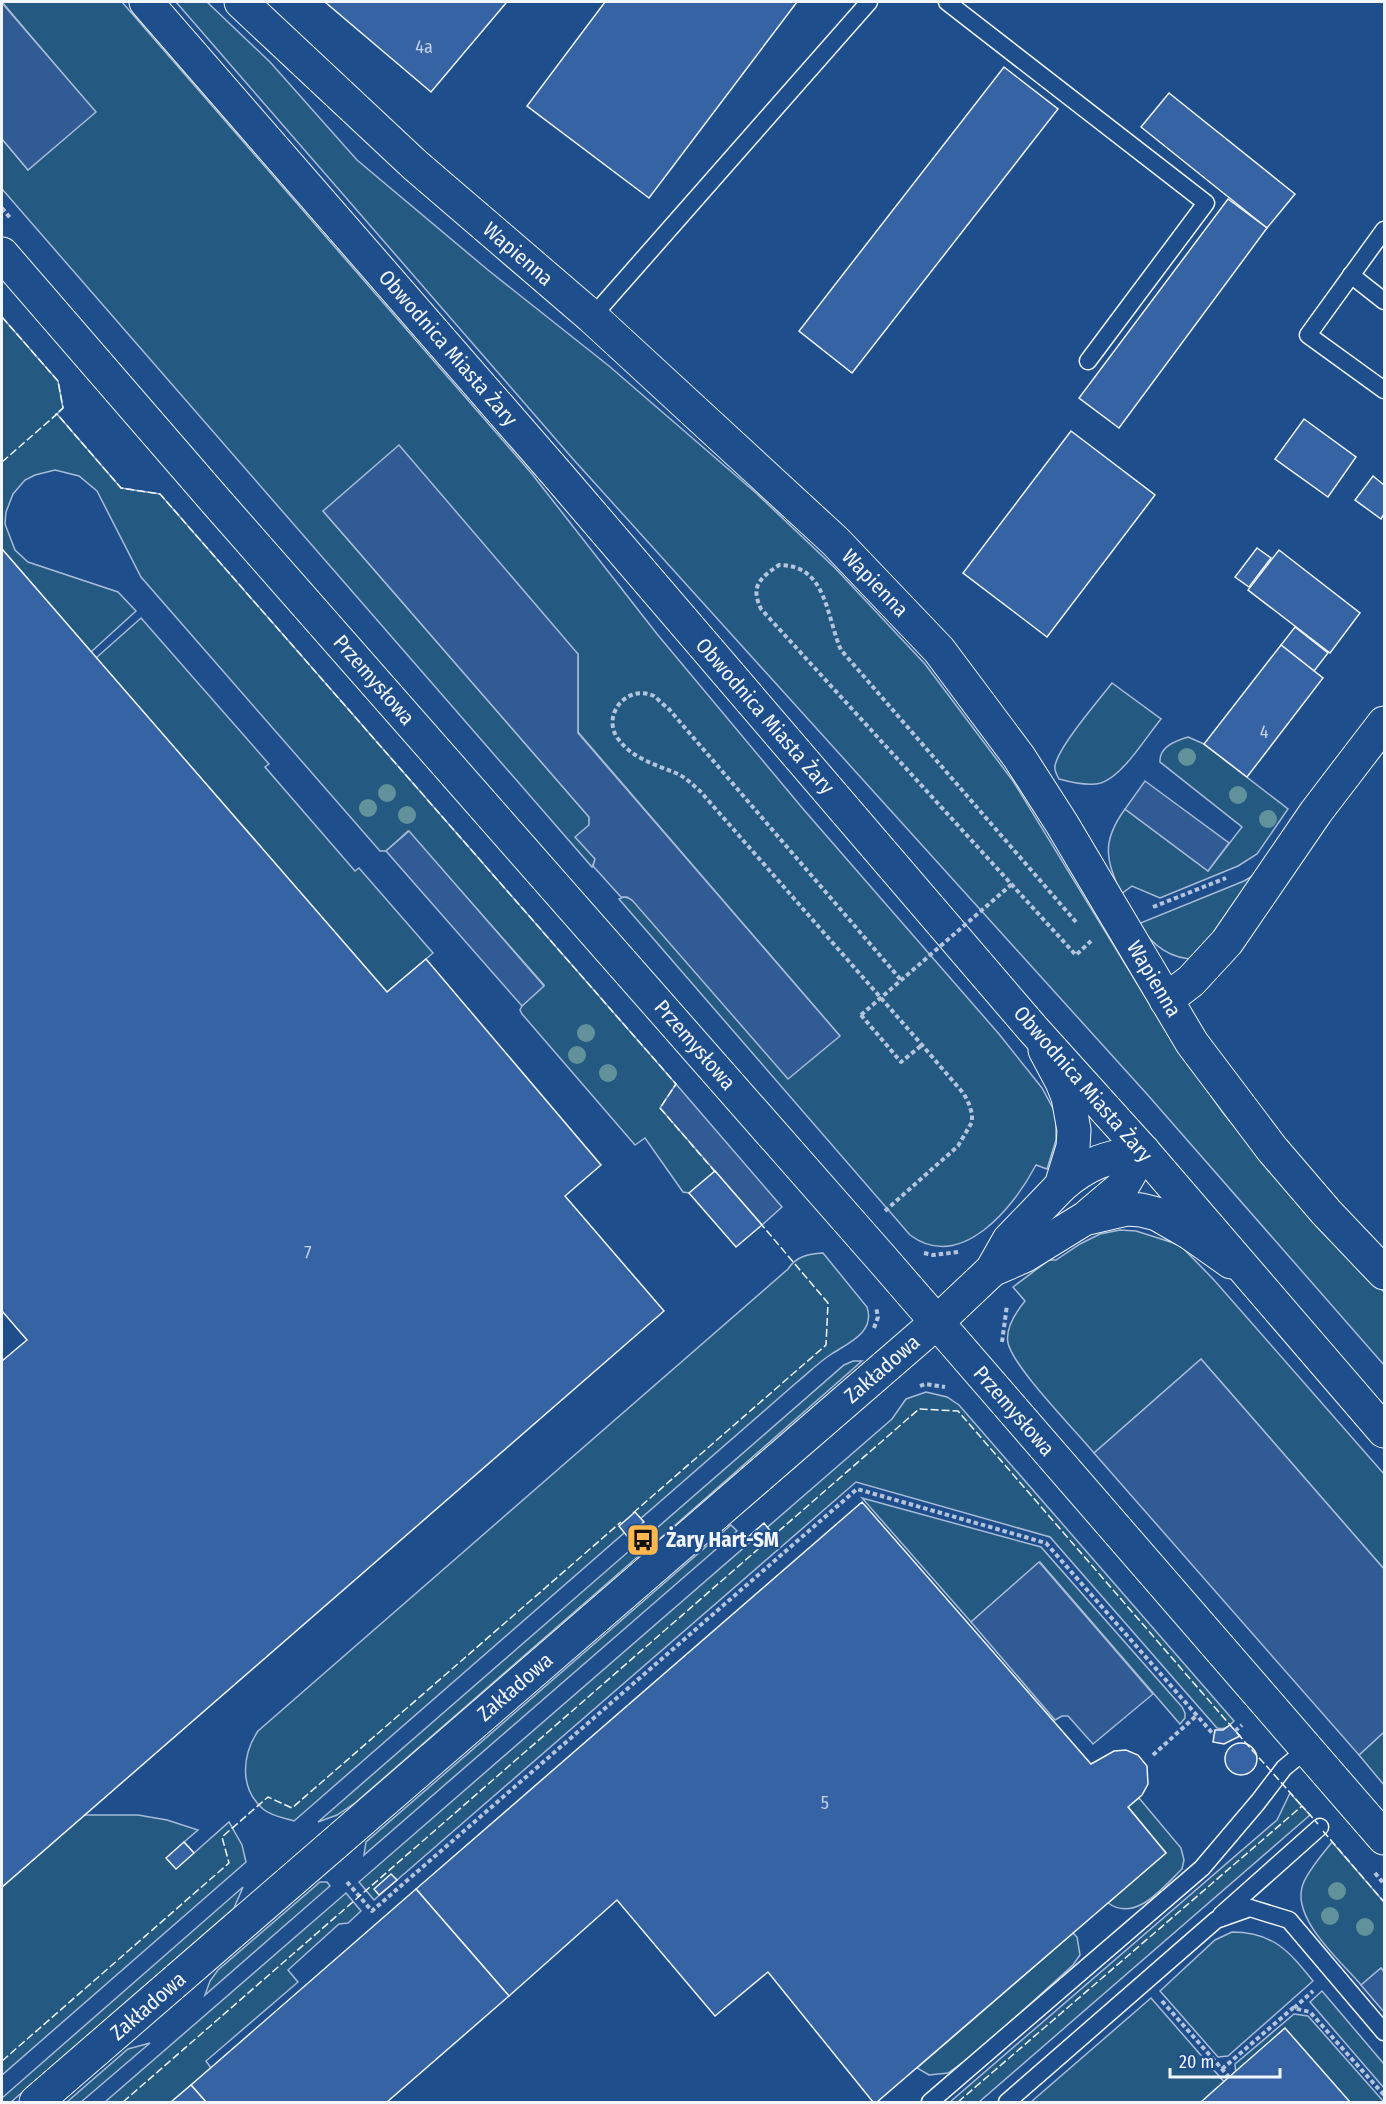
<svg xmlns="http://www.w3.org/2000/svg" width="1386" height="2104" font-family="'Fira Sans Condensed',sans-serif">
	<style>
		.green { fill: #245a82; stroke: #a8bbd7; stroke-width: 1.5 }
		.parking { fill: #305b95; stroke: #a8bbd7; stroke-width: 1.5 }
		.building { fill: #3563a3; stroke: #f2f6ff; stroke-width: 1.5 }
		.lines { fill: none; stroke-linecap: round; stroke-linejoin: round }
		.lane-casing { stroke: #f2f6ff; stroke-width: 19 }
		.street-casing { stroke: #f2f6ff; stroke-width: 35 }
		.primary-casing { stroke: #f2f6ff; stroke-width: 35 }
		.path { stroke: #b3c4dc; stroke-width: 4; stroke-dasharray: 4.5 3; stroke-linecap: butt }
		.lane { stroke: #1f4e8c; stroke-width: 16 }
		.street { stroke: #1f4e8c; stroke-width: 33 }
		.primary { stroke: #1f4e8c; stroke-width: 33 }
		.path-bridge { stroke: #b3c4dc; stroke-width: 4; stroke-dasharray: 4.5 3; stroke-linecap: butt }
		.fence { stroke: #f2f6ff; stroke-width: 1.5; stroke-dasharray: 8 3; stroke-linecap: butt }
		.tree { fill: #61919a }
		.labels { text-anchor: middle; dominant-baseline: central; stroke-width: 4.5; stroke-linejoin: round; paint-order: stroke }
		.number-label { font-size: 18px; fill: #c3d1e8 }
		.street-label { font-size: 21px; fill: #f2f6ff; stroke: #1f4e8c }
		.poi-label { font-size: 21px; font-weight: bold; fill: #f2f6ff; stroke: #1f4e8c; text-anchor: start }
	</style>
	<rect width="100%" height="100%" fill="#1f4e8c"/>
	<g class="green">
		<path d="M2,2H122L532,474L657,634L804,810L999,1034L1042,1088L1056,1114V1140L1047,1169L1036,1165C1014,1207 961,1273 910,1235L619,899L624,897L629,898L840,1036L578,732V654L323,511L589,817L595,860L592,867L2,189V139L28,170L95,112Z"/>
		<polygon points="176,2 207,2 270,62 357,160 488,270 609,366 756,493 835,568 925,664 1013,781 1174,1044 1224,1114 1317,1227 1384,1292 1384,1365 1146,1093 573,459"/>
		<polygon points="2,317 58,381 63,408 57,414 121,488 160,494 676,1084 661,1108 715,1171 689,1193 683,1192 645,1138 635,1145 522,1014 520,1010 522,1006 544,985 408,831 386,851 380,851 141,577 97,491 79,476 55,470 35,475 25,480 13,494 6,512 5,524 15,550 28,562 118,592 136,611 91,652 2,549"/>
		<polygon points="141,618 269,764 265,767 355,871 359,868 433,953 387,992 96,658"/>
		<path d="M1112,683L1161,719C1146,737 1123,776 1101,783C1090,786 1070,782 1059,779C1057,775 1054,771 1055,766C1058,747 1099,700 1112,683Z"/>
		<path d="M1188,737L1204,744L1288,809L1257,854L1238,866L1160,898L1132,886L1121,894C1106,859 1101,842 1125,809L1208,871L1242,827L1160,762C1159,747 1175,741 1188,737Z"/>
		<path d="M1263,870L1198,959C1171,960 1153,946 1138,924L1244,881Z"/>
		<path d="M1120,1230L1136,1231L1180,1245L1214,1280L1384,1474V1569L1201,1359L1094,1453C1076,1431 1013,1367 1008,1343C1005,1328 1016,1312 1025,1301L1013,1287L1049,1260H1056L1080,1244L1100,1234Z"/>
		<path d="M823,1253L867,1307C876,1333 846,1344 830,1355C818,1363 807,1374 796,1383L294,1821C284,1818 271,1816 263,1809C239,1788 242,1755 258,1731L788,1269C796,1256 809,1254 823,1253Z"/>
		<polygon points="853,1361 862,1361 656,1542 650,1534 844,1365"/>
		<path d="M926,1392L947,1397L959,1405L1234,1721C1228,1727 1225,1730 1217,1728L1050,1537L856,1482L374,1900L359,1882L892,1419L906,1399Z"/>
		<polygon points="862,1498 1041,1547 1182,1707 1185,1713 1185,1718 1180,1724 1040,1562 971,1622"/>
		<polygon points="731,1525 737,1531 364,1855 366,1842"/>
		<polygon points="636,1545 642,1553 355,1803 337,1815 318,1822"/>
		<polygon points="1384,1732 1384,1785 1359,1755"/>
		<polygon points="1290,1793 1310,1815 979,2102 950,2102 1277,1820"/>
		<path d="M1139,1798L1181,1848L1184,1860L1182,1869C1163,1887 1136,1923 1108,1903L1166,1853L1128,1807Z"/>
		<polygon points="84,1815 138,1815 167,1820 198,1830 184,1842 194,1853 229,1822 242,1845 246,1862 2,2075 2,1887"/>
		<path d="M1332,1842L1384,1902V1972L1381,1968L1361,1985C1341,1961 1290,1918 1303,1884C1309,1869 1323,1854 1332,1842Z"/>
		<polygon points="320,1882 327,1882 330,1886 205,1995 210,1981 218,1970"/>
		<polygon points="243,1887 234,1908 11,2102 2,2102 2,2098"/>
		<polygon points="346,1893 361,1911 348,1923 339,1924 288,1970 298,1982 206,2061 211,2068 171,2102 105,2102"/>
		<path d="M1232,1932C1273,1932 1289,1951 1313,1981L1228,2056L1218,2057L1160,1991L1215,1940Z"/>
		<polygon points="1073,1933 1077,1937 1080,1955 1073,1965 976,2053 948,2073 929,2075 917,2068"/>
		<polygon points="1322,1991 1384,2064 1384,2088 1310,2002"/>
		<polygon points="1151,1998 1226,2084 1205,2102 1031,2102"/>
		<polygon points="1294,2014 1308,2016 1384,2102 1344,2102 1284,2034 1236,2075 1235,2064"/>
		<polygon points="150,2043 81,2102 67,2102 128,2049"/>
	</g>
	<g class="parking">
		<polygon points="2,3 96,112 28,170 2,139"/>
		<polygon points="399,445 578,654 578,733 840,1036 788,1079 632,900 627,897 621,897 593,866 595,859 575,837 589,825 589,817 323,511"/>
		<polygon points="1145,781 1229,843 1208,871 1125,809"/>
		<polygon points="409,831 544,986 522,1006 386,851"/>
		<polygon points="676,1084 782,1207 762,1225 660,1108"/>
		<polygon points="1201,1359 1384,1569 1384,1732 1359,1755 1094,1453"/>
		<polygon points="1039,1562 1153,1694 1093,1744 1068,1716 1062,1716 1055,1720 971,1622"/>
		<polygon points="1381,1968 1384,1972 1384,2012 1361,1985"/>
	</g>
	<g class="building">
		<polygon points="325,2 504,2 506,3 431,92"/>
		<polygon points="605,2 797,2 649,198 527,106"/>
		<polygon points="1004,67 1058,109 852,373 799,331"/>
		<polygon points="1169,93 1295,194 1267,228 1141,127"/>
		<polygon points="1228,199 1267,228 1119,428 1079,398"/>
		<polygon points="1304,419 1356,457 1328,497 1275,459"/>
		<polygon points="1071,431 1155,495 1047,637 963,573"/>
		<polygon points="1373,476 1384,485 1384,514 1381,519 1355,500"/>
		<polygon points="1257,548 1271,558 1249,587 1235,577"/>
		<polygon points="2,549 387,992 426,959 601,1165 565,1196 664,1311 2,1887 2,1361 27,1340 2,1311"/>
		<polygon points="1279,550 1360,613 1330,653 1248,590"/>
		<polygon points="1295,627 1328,653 1314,671 1281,645"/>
		<polygon points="1281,645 1323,678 1247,777 1204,744"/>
		<polygon points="715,1171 762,1225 736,1247 689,1193"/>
		<polygon points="862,1502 1091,1764 1114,1751 1126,1750 1138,1755 1147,1766 1148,1784 1142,1795 1128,1807 1166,1853 877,2102 873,2102 768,1972 715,2016 617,1900 509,1996 416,1889"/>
		<polygon points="635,1512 644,1522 627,1536 619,1526"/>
		<polygon points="764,1523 772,1533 756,1547 748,1537"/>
		<polygon points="1230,1725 1240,1736 1224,1744 1213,1742 1215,1730 1223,1730"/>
		<circle cx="1241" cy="1759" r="16"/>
		<polygon points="184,1842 194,1853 176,1869 166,1858"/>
		<polygon points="391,1874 397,1880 379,1895 374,1889"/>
		<polygon points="416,1889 509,1996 387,2102 206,2102 191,2085"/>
		<polygon points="1285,2028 1350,2102 1201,2102 1229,2077"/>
		<polygon points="191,2085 206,2102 171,2102"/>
	</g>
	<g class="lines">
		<defs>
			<g id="lane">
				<polyline points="947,2 1206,203 1088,361"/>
				<polyline points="1384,230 1308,335 1384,390"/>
				<polyline points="1351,275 1384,301"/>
				<polyline points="592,317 869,2"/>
				<polyline points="1221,1915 1320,1827"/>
				<polyline points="930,2102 1202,1868 1258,1802 1284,1768 1307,1749"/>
				<polyline points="1007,2102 1216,1920 1250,1908 1289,1920 1384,2032"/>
			</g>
			<g id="street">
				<polyline points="241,2 415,165 592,317 835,541 939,650 1019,757 1062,824 1192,1043 1272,1149 1326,1212 1384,1273"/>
				<polyline points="2,254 214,499 883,1260 1384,1838"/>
				<polyline points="1166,1000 1191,981 1227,942 1316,812 1384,723"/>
				<path d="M1061,1186C1090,1161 1107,1158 1143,1151"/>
				<polyline points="1089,1215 1122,1187 1143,1151"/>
				<polyline points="992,1270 1009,1240 1061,1186 1073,1147 1074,1130 1068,1097 1062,1082 1045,1050"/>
				<polyline points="36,2102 937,1322 992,1270 1024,1256 1084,1219 1127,1209 1141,1210 1157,1214 1190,1233 1231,1262"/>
			</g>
			<polyline id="primary" points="146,2 557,474 1032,1028 1143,1151 1384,1431"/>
		</defs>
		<use href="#lane" class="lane-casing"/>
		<use href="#street" class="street-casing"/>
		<use href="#primary" class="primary-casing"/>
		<g class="path">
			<polyline points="2,208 11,219"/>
			<polyline points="1153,907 1226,878"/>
			<path d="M1076,922L841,650C826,616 827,565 779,565C760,578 750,586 761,609L1074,953L1076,955L1091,941"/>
			<polyline points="861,1015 901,1062 922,1045"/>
			<path d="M885,1211L958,1146L972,1122V1114L969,1104L964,1094L922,1045L700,791C693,785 686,778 678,774C657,765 633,759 619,740C600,717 626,683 654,696C658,699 663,705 668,708L901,980"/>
			<polyline points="924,1253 933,1255 958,1252"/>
			<polyline points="874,1328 878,1317 876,1307"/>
			<polyline points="1002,1342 1007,1305"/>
			<polyline points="920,1386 925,1384 945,1387"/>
			<polyline points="1235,1731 1242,1725"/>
			<polyline points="1153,1755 1196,1716"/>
			<polyline points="1375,1873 1384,1884"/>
			<polyline points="347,1882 372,1911 857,1489 1046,1543 1214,1735"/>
			<polyline points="1162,2001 1229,2077"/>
			<polyline points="1294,2008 1313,1991"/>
			<polyline points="1222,2069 1293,2008 1310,2012 1384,2095"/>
		</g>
		<use href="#lane" class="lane"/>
		<use href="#street" class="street"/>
		<use href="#primary" class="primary"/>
		<polyline class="path-bridge" points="861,1015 1012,884"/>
		<g class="fence">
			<polyline points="2,317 58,381 63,408 55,415"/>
			<polyline points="2,462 57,414 121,488 160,494 676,1084 660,1108 717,1174"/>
			<polyline points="633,1513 826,1345 828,1303 761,1224"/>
			<polyline points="1237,1733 1302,1806"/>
			<polyline points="1323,1831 1384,1902"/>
			<polyline points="2,2061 229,1863 222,1837 268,1797 292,1808 621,1522"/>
			<polyline points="123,2102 919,1409 958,1411 1231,1726"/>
			<polyline points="958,2102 1302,1806 1318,1824"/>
		</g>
	</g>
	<g class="tree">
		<circle cx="1187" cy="757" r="9"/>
		<circle cx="387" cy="793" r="9"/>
		<circle cx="1238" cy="795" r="9"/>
		<circle cx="368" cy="808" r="9"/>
		<circle cx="407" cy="815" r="9"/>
		<circle cx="1268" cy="819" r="9"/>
		<circle cx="586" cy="1033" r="9"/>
		<circle cx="577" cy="1055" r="9"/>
		<circle cx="608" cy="1073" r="9"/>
		<circle cx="1337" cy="1891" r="9"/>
		<circle cx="1330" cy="1916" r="9"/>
		<circle cx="1365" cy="1927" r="9"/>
	</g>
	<defs>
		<symbol id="bus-square" viewBox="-11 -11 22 22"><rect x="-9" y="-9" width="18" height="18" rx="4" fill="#ffb74d" stroke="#1f4e8c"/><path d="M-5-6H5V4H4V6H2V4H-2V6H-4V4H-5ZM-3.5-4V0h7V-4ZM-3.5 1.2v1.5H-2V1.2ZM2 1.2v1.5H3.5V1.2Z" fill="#111"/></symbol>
	</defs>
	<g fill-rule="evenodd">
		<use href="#bus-square" x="624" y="1521" width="38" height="38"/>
	</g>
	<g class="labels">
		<g class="number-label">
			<text x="424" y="47">4a</text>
			<text x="1264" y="732">4</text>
			<text x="308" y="1253">7</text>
			<text x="825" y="1803">5</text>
		</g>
		<g class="street-label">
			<text transform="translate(518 254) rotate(41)">Wapienna</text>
			<text transform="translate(448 348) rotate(49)">Obwodnica Miasta Żary</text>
			<text transform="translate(875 583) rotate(46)">Wapienna</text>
			<text transform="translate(374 680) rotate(49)">Przemysłowa</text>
			<text transform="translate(765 716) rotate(49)">Obwodnica Miasta Żary</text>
			<text transform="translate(1154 979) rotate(59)">Wapienna</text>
			<text transform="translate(695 1045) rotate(49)">Przemysłowa</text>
			<text transform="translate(1083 1084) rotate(49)">Obwodnica Miasta Żary</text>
			<text transform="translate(882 1369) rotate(-41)">Zakładowa</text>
			<text transform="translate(1014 1411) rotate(49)">Przemysłowa</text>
			<text transform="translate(515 1687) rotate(-41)">Zakładowa</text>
			<text transform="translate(148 2006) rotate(-41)">Zakładowa</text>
		</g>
		<g class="poi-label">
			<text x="666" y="1540">Żary Hart-SM</text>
		</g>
	</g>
	<rect width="1386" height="2104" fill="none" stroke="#f2f6ff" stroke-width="6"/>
	<path d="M1170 2068v9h110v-9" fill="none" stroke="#f2f6ff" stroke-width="3"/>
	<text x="1179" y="2068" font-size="18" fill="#f2f6ff" stroke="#1f4e8c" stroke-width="4.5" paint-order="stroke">20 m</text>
</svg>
